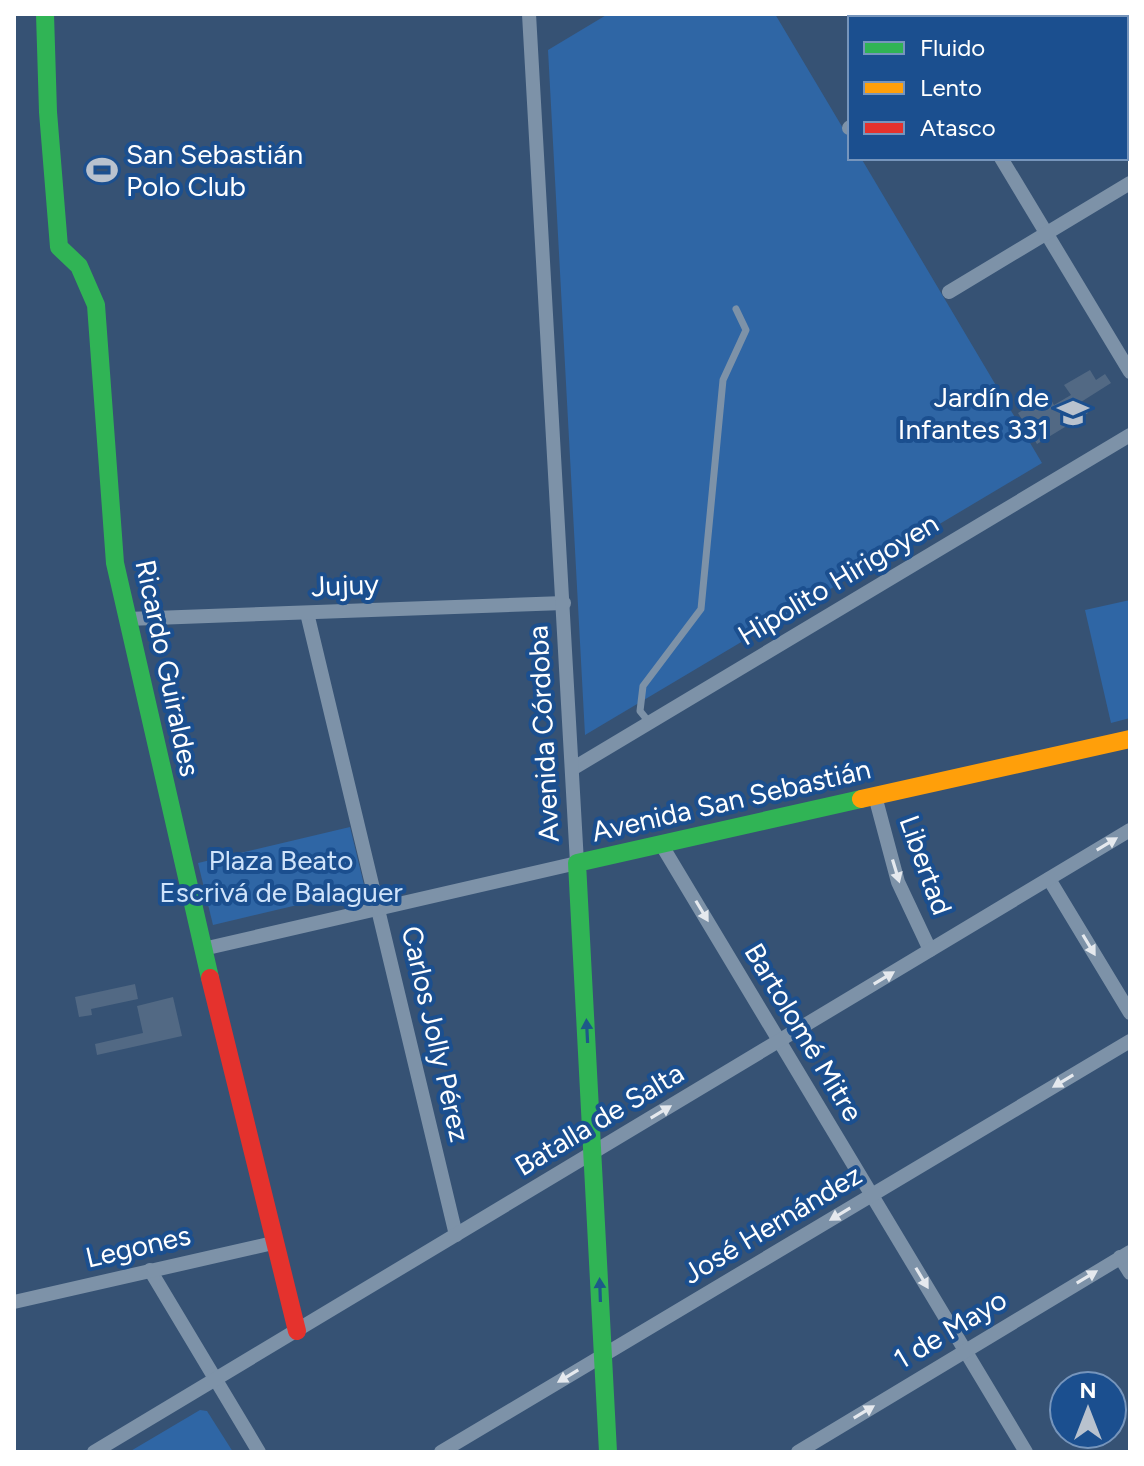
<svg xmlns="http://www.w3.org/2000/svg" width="1144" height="1466" font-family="Figtree,sans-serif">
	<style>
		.green { fill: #2f66a5 }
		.building { fill: #526984 }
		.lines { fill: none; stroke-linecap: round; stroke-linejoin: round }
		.lane { stroke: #7d92a8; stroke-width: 7 }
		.street { stroke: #7d92a8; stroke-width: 14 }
		.fast { stroke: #30b455; stroke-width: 18 }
		.slow { stroke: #ff9f0a; stroke-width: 18 }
		.jam { stroke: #e5322d; stroke-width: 18 }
		.oneway { fill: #e5e9ee }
		.oneway2 { fill: #1d5989 }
		.labels { text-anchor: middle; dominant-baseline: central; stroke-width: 8; stroke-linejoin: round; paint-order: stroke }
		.poi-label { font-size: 28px; fill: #fff; stroke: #1b4f8f; text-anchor: start }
		.street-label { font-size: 28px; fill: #fff; stroke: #1b4f8f }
		.park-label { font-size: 28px; fill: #cfe3fa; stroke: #1b4f8f }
	</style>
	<rect width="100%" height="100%" fill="#365274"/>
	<g class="green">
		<polygon points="608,14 775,14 850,140 850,158 861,158 1042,463 585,735 548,50"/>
		<polygon points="1130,600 1130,718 1111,723 1085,610"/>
		<polygon points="350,827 365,889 213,925 198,863"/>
		<polygon points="200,1410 207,1411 233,1452 129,1452"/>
	</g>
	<g class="building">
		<polygon points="1090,370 1096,380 1105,374 1111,383 1081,402 1088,413 1037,444 1018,413 1048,395 1054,405 1071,395 1064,385"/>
		<polygon points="135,984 138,999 91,1009 92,1015 79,1017 75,997"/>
		<polygon points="173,997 182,1036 97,1055 95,1044 143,1033 137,1006"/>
	</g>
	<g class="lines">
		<polyline class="lane" points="649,722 640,711 643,686 701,609 723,380 746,330 736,309"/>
		<g class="street">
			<polyline points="915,14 917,18"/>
			<polyline points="1034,18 1041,14"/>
			<polyline points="849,128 850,127"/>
			<polyline points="1001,158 1130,372"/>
			<polyline points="949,292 1130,183"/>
			<polyline points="307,613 456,1235"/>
			<polyline points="127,619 564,603"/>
			<polyline points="572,769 1130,435"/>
			<polyline points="875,796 898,882 930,950"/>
			<polyline points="661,844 1026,1452"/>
			<polyline points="1049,879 1130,1013"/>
			<polyline points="203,949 577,863 529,14"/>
			<polyline points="1120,1257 1130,1273"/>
			<polyline points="150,1270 259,1452"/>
			<polyline points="14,1302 273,1243"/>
			<polyline points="94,1452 1130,830"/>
			<polyline points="441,1452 1130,1041"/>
			<polyline points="798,1452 1130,1252"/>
		</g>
		<g class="fast">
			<polyline points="45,14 48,112 59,247 79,266 96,305 115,563 210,978"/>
			<polyline points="608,1452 577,863 861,799"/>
		</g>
		<polyline class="slow" points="861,799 1130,739"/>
		<polyline class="jam" points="210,978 297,1331"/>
	</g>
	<defs><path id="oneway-solid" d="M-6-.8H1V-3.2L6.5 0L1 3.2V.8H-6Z" transform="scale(2)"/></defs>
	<g class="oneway">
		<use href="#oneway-solid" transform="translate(1107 844) rotate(-31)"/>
		<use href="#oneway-solid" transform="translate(896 871) rotate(73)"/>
		<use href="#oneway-solid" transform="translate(702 911) rotate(59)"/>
		<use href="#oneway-solid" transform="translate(1089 945) rotate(59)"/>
		<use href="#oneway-solid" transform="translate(884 978) rotate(-31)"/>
		<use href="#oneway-solid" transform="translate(1063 1081) rotate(149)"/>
		<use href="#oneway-solid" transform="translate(661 1112) rotate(-31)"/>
		<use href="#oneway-solid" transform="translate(840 1214) rotate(149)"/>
		<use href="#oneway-solid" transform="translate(1087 1277) rotate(-31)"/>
		<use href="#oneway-solid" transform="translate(922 1278) rotate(59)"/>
		<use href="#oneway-solid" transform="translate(568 1376) rotate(149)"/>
		<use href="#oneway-solid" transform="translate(864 1412) rotate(-31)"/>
	</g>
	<g class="oneway2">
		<use href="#oneway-solid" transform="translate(587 1031) rotate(-93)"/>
		<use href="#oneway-solid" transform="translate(600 1290) rotate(-92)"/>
	</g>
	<defs>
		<symbol id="stadium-bare" viewBox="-9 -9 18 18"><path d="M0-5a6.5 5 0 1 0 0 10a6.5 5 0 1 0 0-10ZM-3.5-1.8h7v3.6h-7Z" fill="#b9c2ce" stroke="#1b4f8f" stroke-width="2.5" paint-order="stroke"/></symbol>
		<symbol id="school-bare" viewBox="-9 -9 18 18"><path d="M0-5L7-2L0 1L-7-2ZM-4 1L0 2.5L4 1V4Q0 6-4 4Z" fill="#b9c2ce" stroke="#1b4f8f" stroke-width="2.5" paint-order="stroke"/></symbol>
	</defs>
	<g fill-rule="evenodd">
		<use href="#stadium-bare" x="80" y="148" width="44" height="44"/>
		<use href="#school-bare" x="1051" y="391" width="44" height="44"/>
	</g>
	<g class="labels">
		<g class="poi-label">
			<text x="126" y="154">San Sebastián<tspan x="126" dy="32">Polo Club</tspan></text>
			<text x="1049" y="397" text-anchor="end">Jardín de<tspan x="1049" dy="32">Infantes 331</tspan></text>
		</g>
		<g class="street-label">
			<text transform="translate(838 579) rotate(-31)">Hipolito Hirigoyen</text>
			<text transform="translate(345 585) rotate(-2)">Jujuy</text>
			<text transform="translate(168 668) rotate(78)">Ricardo Guiraldes</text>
			<text transform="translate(543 734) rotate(-93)">Avenida Córdoba</text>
			<text transform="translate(731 800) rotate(-13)">Avenida San Sebastián</text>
			<text transform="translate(926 865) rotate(70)">Libertad</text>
			<text transform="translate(804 1032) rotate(59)">Bartolomé Mitre</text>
			<text transform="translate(436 1034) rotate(77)">Carlos Jolly Pérez</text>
			<text transform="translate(599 1119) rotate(-31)">Batalla de Salta</text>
			<text transform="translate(772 1224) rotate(-31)">José Hernández</text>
			<text transform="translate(138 1246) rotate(-13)">Legones</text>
			<text transform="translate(950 1329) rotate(-31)">1 de Mayo</text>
		</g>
		<g class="park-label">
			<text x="281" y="860">Plaza Beato<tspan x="281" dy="32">Escrivá de Balaguer</tspan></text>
		</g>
	</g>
	<rect width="1144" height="1466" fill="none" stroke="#ffffff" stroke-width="32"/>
	<rect x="848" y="16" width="280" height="144" fill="#1b4f8f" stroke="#7695bc" stroke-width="2"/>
	<rect x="864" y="42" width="40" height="12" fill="#30b455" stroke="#7695bc" stroke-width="2"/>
	<text x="920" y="56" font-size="24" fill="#ffffff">Fluido</text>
	<rect x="864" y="82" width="40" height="12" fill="#ff9f0a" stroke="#7695bc" stroke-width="2"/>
	<text x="920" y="96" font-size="24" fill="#ffffff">Lento</text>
	<rect x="864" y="122" width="40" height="12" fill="#e5322d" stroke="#7695bc" stroke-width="2"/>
	<text x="920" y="136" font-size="24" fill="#ffffff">Atasco</text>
	<g transform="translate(1088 1410)"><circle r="38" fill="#1b4f8f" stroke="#7695bc" stroke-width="2"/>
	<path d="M0-6L14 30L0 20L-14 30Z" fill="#b9c2ce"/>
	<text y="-12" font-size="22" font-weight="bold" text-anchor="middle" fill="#ffffff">N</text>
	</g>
</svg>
